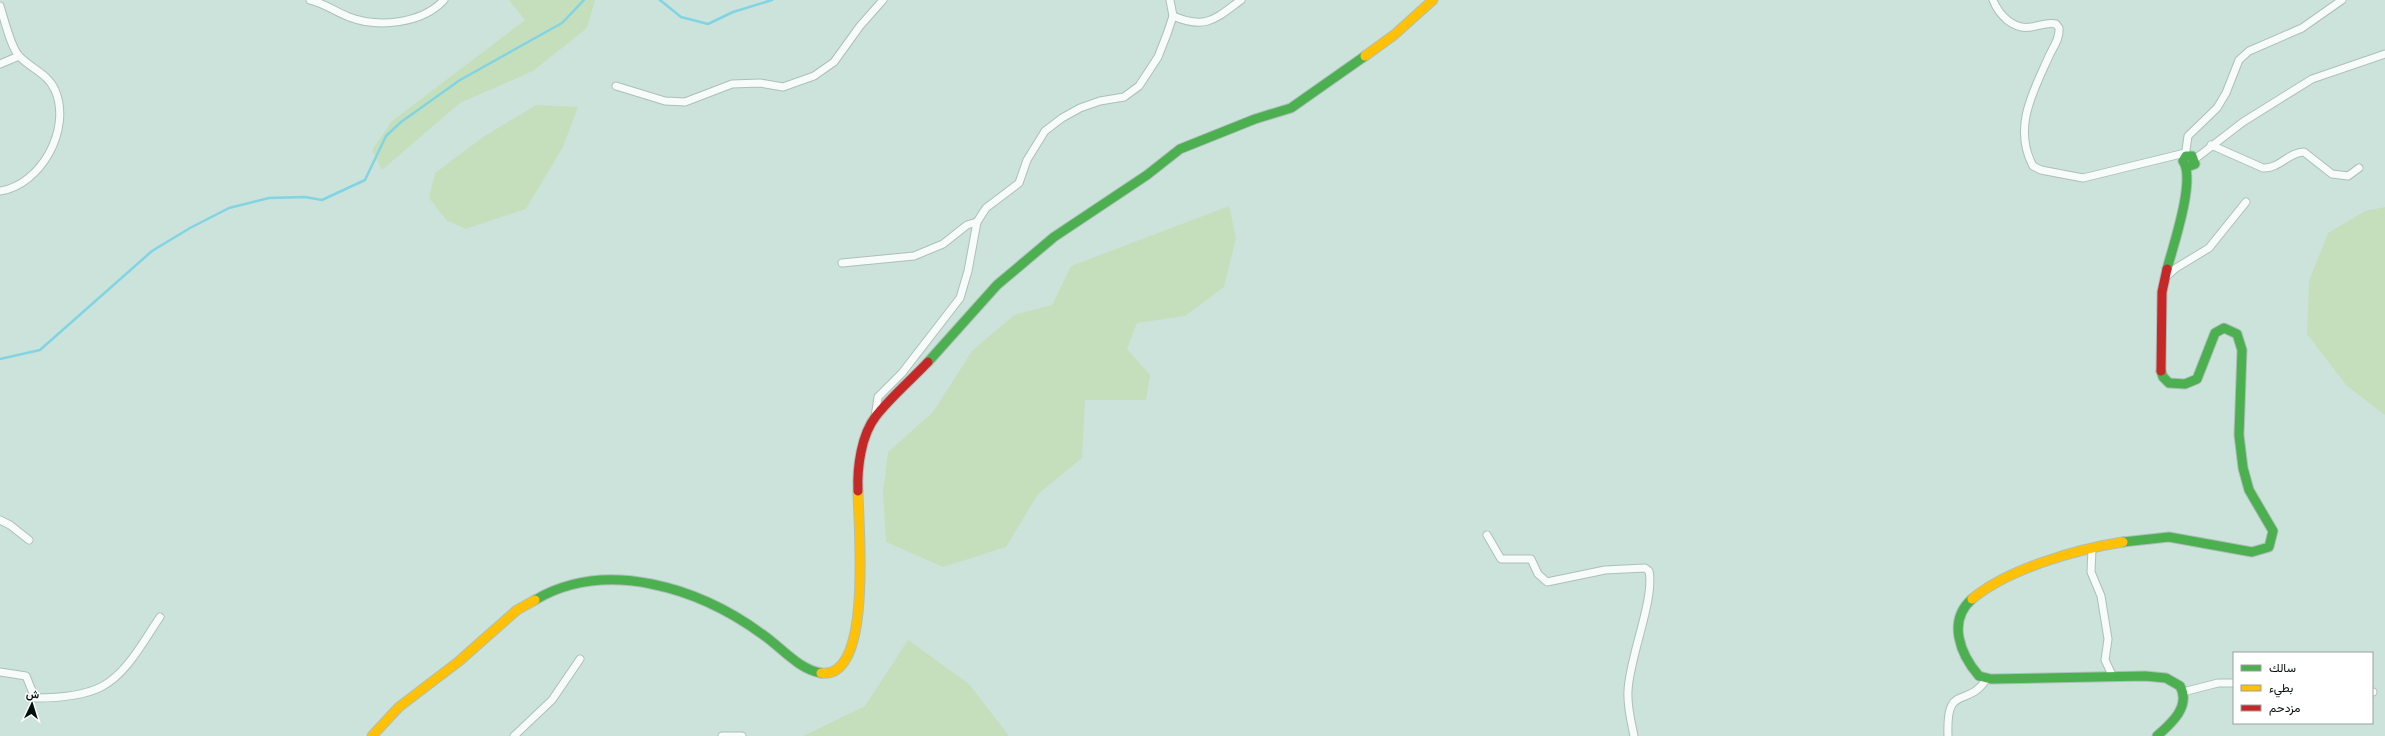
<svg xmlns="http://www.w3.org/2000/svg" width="2385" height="736" font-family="'Titillium Web',Vazirmatn,sans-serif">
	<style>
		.green { fill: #c5dfbd }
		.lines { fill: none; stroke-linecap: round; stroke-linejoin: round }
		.stream { stroke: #81d4e3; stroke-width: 2.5 }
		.street-casing { stroke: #adbfb9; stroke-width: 9 }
		.fast-casing { stroke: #adbfb9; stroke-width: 11 }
		.slow-casing { stroke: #adbfb9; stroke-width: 11 }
		.jam-casing { stroke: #adbfb9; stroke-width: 11 }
		.street { stroke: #f7fbfa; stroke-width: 7 }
		.fast { stroke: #4caf50; stroke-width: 9 }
		.slow { stroke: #ffc107; stroke-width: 9 }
		.jam { stroke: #c62828; stroke-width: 9 }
	</style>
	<rect width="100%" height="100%" fill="#cce3db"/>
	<g class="green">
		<polygon points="509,0 595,0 587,28 533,71 460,103 382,170 372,150 392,121 525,20"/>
		<polygon points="536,105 578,107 563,147 526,209 466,229 447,221 429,198 435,173 483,137"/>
		<polygon points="1229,206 1236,238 1224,287 1185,316 1137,323 1127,349 1150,375 1146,400 1085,400 1082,458 1038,494 1006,547 943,567 886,542 883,493 888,452 933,412 972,351 1014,315 1052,305 1071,266"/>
		<polygon points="2385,207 2385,415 2347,386 2307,334 2309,281 2328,233 2365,211"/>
		<polygon points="908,640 969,684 1009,736 803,736 865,706"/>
	</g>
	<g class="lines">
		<g class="stream">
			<polyline points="660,0 681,17 708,24 733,12 772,0"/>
			<polyline points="0,359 40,350 152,251 190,228 229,208 269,198 305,197 322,200 365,180 386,136 401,122 460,80 562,23 584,0"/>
		</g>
		<defs>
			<g id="street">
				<path d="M310,0C324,3 336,12 349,17C378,28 422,24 444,0"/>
				<path d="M1993,0C1999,15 2013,30 2031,27C2039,26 2047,22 2056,24L2059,28C2060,38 2054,46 2050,54C2034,90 2012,127 2033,166L2041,170L2083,178L2185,153"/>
				<path d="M0,6C4,18 11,49 20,57C32,69 48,74 55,90C72,129 41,185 0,191"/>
				<path d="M1173,16C1206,30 1215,19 1241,0"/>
				<polyline points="0,64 19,56"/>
				<polyline points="616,86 665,101 685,102 732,84 760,83 783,87 814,76 834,62 860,26 883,0"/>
				<path d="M2211,145L2263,168C2279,169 2289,152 2304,152L2332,174L2348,176L2359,168"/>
				<polyline points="2185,157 2188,136 2217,108 2226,93 2239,60 2249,51 2302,28 2342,0"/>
				<polyline points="2195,159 2243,122 2312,79 2385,54"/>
				<polyline points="842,263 914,256 943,244 967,225 977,222"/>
				<polyline points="2166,277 2176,268 2209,248 2246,202"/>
				<polyline points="875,417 878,397 902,373 960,298 968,271 977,222 986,208 1019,183 1027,160 1045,131 1062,118 1080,108 1100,101 1124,97 1139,86 1158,57 1167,34 1173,16 1170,0"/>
				<polyline points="0,520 10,525 29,540"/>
				<path d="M1487,535L1501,559H1531L1538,574L1547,582L1605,570L1645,568L1649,571C1655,599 1629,658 1628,691C1627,706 1631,721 1634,736"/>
				<polyline points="2092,549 2091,572 2101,596 2108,639 2105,660 2113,677"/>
				<path d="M0,672L26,676L35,698C54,698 83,696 101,687C127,674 144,640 160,617"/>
				<polyline points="2183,692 2218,683 2234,683"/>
				<polyline points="2372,692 2373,692"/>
				<polyline points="514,736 552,700 580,659"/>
				<polyline points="722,736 742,736"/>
				<path d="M1948,736C1946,682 1966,709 1986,680"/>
			</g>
			<g id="fast">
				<path d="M2167,269C2173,246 2196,180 2183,161L2186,156H2192L2195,164L2187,167"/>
				<polyline points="928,362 997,285 1054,237 1147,175 1180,149 1255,119 1291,108 1365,56"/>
				<polyline points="2123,542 2169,537 2252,552 2269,547 2273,531 2249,490 2243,468 2239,435 2242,350 2237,334 2224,328 2215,333 2197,379 2185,384 2169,383 2163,377 2161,371"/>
				<path d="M1972,599C1947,621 1960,654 1979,676L1991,679L2145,676L2166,678L2180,686C2191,706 2172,723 2157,736"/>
				<path d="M535,600C606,558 699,588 762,634C781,647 798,669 821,673"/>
			</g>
			<g id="slow">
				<polyline points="1365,56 1394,35 1433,0"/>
				<path d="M1972,599C2008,569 2077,549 2123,542"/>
				<path d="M821,673C874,681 858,522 858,491"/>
				<polyline points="372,736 399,707 458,662 517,610 535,600"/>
			</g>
			<g id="jam">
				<polyline points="2161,371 2162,292 2167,269"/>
				<path d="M858,491C857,468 861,435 876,416C891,397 911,380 928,362"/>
			</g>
		</defs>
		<use href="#street" class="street-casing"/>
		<use href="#fast" class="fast-casing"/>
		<use href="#slow" class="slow-casing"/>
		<use href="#jam" class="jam-casing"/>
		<use href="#street" class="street"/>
		<use href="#fast" class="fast"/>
		<use href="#slow" class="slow"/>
		<use href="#jam" class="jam"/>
	</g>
	<rect x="2233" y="652" width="140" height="72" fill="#ffffff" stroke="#9a9f9d"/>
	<rect x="2241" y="665" width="20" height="6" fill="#4caf50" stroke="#9a9f9d"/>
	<text x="2269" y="672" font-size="12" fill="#020f0a">سالك</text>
	<rect x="2241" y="685" width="20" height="6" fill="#ffc107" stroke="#9a9f9d"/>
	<text x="2269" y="692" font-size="12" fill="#020f0a">بطيء</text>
	<rect x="2241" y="705" width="20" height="6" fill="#c62828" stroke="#9a9f9d"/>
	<text x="2269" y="712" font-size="12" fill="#020f0a">مزدحم</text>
	<g transform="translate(32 704) rotate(4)" stroke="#ffffff" stroke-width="3" paint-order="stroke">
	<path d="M0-3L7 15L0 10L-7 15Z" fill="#020f0a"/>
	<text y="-6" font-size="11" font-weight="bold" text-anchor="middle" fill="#020f0a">ش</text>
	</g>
</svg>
